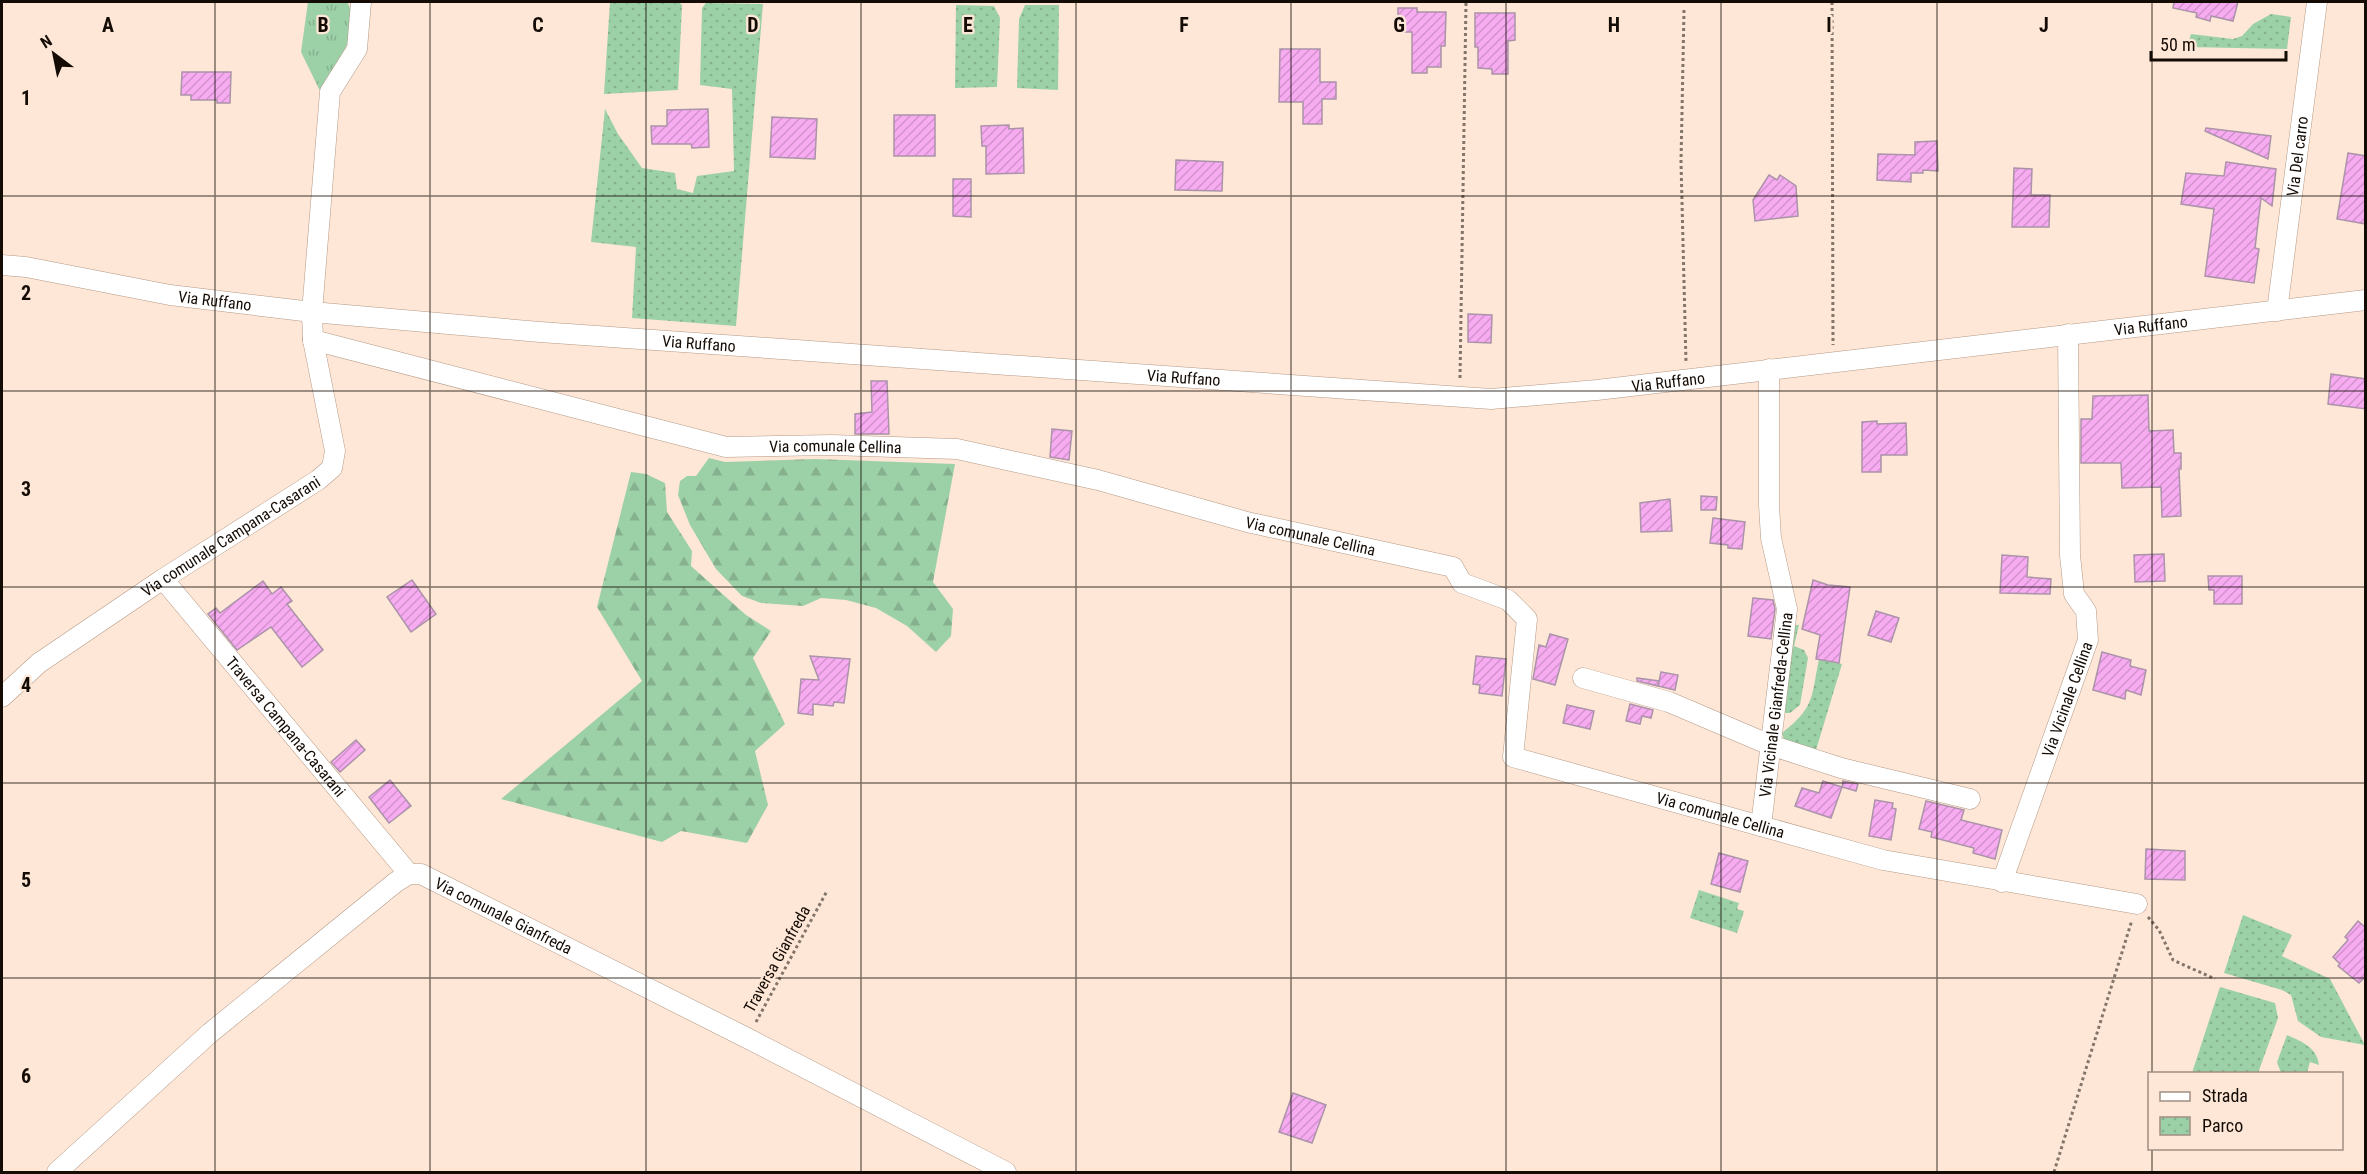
<svg xmlns="http://www.w3.org/2000/svg" width="2367" height="1174" font-family="'Roboto Condensed',sans-serif">
	<style>
		.grass { fill: url(#grass-tufts) }
		.forest { fill: url(#forest-firs) }
		.park { fill: url(#park-dots) }
		.building { fill: url(#building-hatch); stroke: #ab93a9; stroke-width: 1.5 }
		.lines { fill: none; stroke-linecap: round; stroke-linejoin: round }
		.minor-casing { stroke: #b49986; stroke-width: 21 }
		.path { stroke: #84756a; stroke-width: 3; stroke-dasharray: 3 3; stroke-linecap: butt }
		.minor { stroke: #fff; stroke-width: 20 }
		.grid { fill: none; stroke: #140b05; stroke-width: 1.5; stroke-opacity: 0.55 }
		.labels { text-anchor: middle; dominant-baseline: central; stroke-width: 4.5; stroke-linejoin: round; paint-order: stroke }
		.street-label { font-size: 16px; fill: #140b05; stroke: #fee7d7 }
		.grid-label { font-size: 20px; text-anchor: middle; font-weight: bold; fill: #140b05; stroke: #fee7d7; stroke-width: 4.5; stroke-linejoin: round; paint-order: stroke }
	</style>
	<defs>
		<pattern id="grass-tufts" width="24" height="20" patternUnits="userSpaceOnUse" patternTransform="scale(1.5)"><rect width="24" height="20" fill="#9cd0a7"/><path d="M3 7l-1-3M5 7V3M7 7l1-3M15 17l-1-3M17 17v-4M19 17l1-3" fill="none" stroke="#86b18e"/></pattern>
		<pattern id="forest-firs" width="22" height="20" patternUnits="userSpaceOnUse" patternTransform="scale(1.5)"><rect width="22" height="20" fill="#9cd0a7"/><path d="M5 1l3.5 6h-7zM16 11l3.5 6h-7z" fill="#86b18e"/></pattern>
		<pattern id="park-dots" width="8" height="8" patternUnits="userSpaceOnUse" patternTransform="scale(1.5)"><rect width="8" height="8" fill="#9cd0a7"/><path d="M2 2h.1M6 6h.1" fill="none" stroke="#86b18e" stroke-width="1.8" stroke-linecap="round"/></pattern>
		<pattern id="building-hatch" width="6" height="6" patternUnits="userSpaceOnUse" patternTransform="scale(1.5)"><rect width="6" height="6" fill="#f7abf1"/><path d="M-1 1l2-2M0 6l6-6M5 7l2-2" fill="none" stroke="#d392cd"/></pattern>
	</defs>
	<rect width="100%" height="100%" fill="#fee7d7"/>
	<path class="grass" d="M308,2H347C364,28 334,70 321,93L301,52Z"/>
	<g class="forest">
		<polygon points="709,458 725,462 815,459 955,464 933,582 953,609 951,636 936,652 907,626 876,608 846,600 821,598 803,606 761,603 742,596 716,569 690,525 678,495 680,481 687,476 696,476"/>
		<polygon points="631,472 646,474 665,483 667,512 692,551 691,566 746,615 771,631 753,658 785,724 755,751 768,805 747,843 681,831 662,842 501,799 642,681 597,607"/>
	</g>
	<g class="park">
		<polygon points="610,2 680,3 682,5 678,90 604,94"/>
		<polygon points="706,3 763,4 736,326 632,318 636,247 591,242 605,109 618,134 642,168 675,173 677,189 693,193 697,176 734,171 732,89 700,85 702,8"/>
		<polygon points="956,5 994,6 1000,18 997,87 955,88"/>
		<polygon points="1025,5 1059,5 1058,90 1017,88 1019,19"/>
		<polygon points="2271,14 2291,17 2287,49 2187,47 2191,34 2233,39 2242,36 2253,24"/>
		<polygon points="1791,625 1799,625 1794,646 1804,650 1808,658 1800,705 1790,713 1777,713"/>
		<path d="M1819,659L1842,664L1816,750L1784,740L1782,733C1815,707 1811,698 1819,659Z"/>
		<polygon points="1699,890 1739,903 1737,909 1744,911 1737,933 1690,918"/>
		<polygon points="2243,915 2292,935 2282,956 2330,979 2365,1045 2321,1037 2298,1021 2291,995 2282,990 2224,973"/>
		<polygon points="2220,987 2275,1003 2278,1018 2258,1073 2192,1073"/>
		<path d="M2287,1035C2302,1042 2317,1047 2319,1065L2310,1062L2307,1073H2281L2277,1062Z"/>
	</g>
	<g class="building">
		<polygon points="2174,2 2238,2 2233,21 2211,16 2210,21 2196,17 2197,13 2173,8"/>
		<polygon points="1398,8 1417,8 1417,12 1446,12 1445,46 1441,46 1441,67 1427,67 1427,73 1412,73 1412,32 1398,32"/>
		<polygon points="1475,13 1515,13 1515,40 1508,41 1508,74 1492,74 1492,69 1478,68 1478,47 1475,47"/>
		<polygon points="1280,49 1320,49 1320,82 1336,82 1336,99 1322,99 1322,124 1303,124 1303,102 1279,102"/>
		<polygon points="182,72 231,72 230,103 217,103 217,100 191,100 191,95 181,95"/>
		<polygon points="708,109 709,147 692,148 691,144 652,144 651,126 667,126 667,110"/>
		<rect x="894" y="115" width="41" height="41"/>
		<polygon points="772,117 817,119 815,159 770,157"/>
		<polygon points="1009,125 1009,129 1023,128 1024,173 986,174 986,146 982,146 981,126"/>
		<polygon points="2206,128 2271,136 2268,159 2205,131"/>
		<polygon points="1937,141 1938,171 1923,170 1923,173 1911,173 1911,182 1877,180 1878,154 1915,155 1915,142"/>
		<polygon points="2348,153 2366,156 2366,224 2337,219"/>
		<polygon points="1176,160 1223,162 1222,191 1175,190"/>
		<polygon points="2226,162 2276,169 2272,206 2261,198 2255,248 2259,249 2254,283 2205,276 2214,209 2181,204 2186,173 2224,176"/>
		<polygon points="2014,168 2032,169 2031,195 2050,195 2049,227 2012,227"/>
		<polygon points="1769,175 1777,180 1780,175 1796,186 1798,216 1755,221 1753,200"/>
		<polygon points="953,179 971,179 971,217 953,216"/>
		<polygon points="1468,314 1492,315 1491,343 1468,342"/>
		<polygon points="2331,374 2366,379 2366,409 2328,404"/>
		<polygon points="871,381 887,381 889,434 855,434 855,414 872,412"/>
		<polygon points="2148,395 2149,431 2173,430 2174,453 2181,453 2181,469 2179,469 2181,516 2162,517 2161,487 2122,488 2121,463 2081,463 2081,419 2092,419 2093,396"/>
		<polygon points="1877,421 1877,424 1906,423 1907,455 1881,455 1881,472 1862,472 1862,422"/>
		<polygon points="1052,429 1072,431 1069,460 1050,457"/>
		<polygon points="1701,496 1717,497 1716,510 1701,510"/>
		<polygon points="1670,499 1672,531 1641,532 1640,503"/>
		<polygon points="1713,518 1745,522 1742,549 1728,548 1728,545 1710,543"/>
		<polygon points="2164,554 2165,581 2135,582 2134,555"/>
		<polygon points="2002,555 2028,557 2027,577 2051,579 2050,594 2000,593"/>
		<polygon points="2208,576 2242,576 2242,604 2214,604 2214,590 2209,590"/>
		<polygon points="412,580 436,614 411,632 387,597"/>
		<polygon points="1813,580 1828,585 1850,587 1839,663 1816,659 1820,635 1802,629"/>
		<polygon points="263,581 272,594 281,587 292,601 287,604 323,650 302,667 271,627 237,650 208,614 216,608 220,613"/>
		<polygon points="1753,598 1773,600 1775,609 1771,639 1748,636"/>
		<polygon points="1876,611 1899,618 1891,642 1868,635"/>
		<polygon points="1550,634 1568,639 1555,685 1533,679 1539,645 1546,647"/>
		<polygon points="2102,652 2131,660 2130,666 2146,670 2141,695 2126,690 2125,699 2093,690"/>
		<polygon points="810,656 850,659 844,703 834,702 833,706 813,704 813,715 798,713 801,679 819,680"/>
		<polygon points="1476,656 1506,659 1502,696 1479,693 1480,685 1473,684"/>
		<polygon points="1661,672 1678,675 1675,690 1658,686"/>
		<polygon points="1637,678 1659,681 1658,686 1637,681"/>
		<polygon points="1630,704 1653,710 1651,718 1642,716 1640,724 1626,721"/>
		<polygon points="1567,705 1594,711 1590,729 1563,723"/>
		<polygon points="356,740 365,750 340,772 331,762"/>
		<polygon points="390,780 411,806 389,823 369,797"/>
		<polygon points="1823,781 1842,787 1831,818 1795,806 1802,788 1819,793"/>
		<polygon points="1843,781 1858,784 1856,791 1842,787"/>
		<polygon points="1875,800 1893,803 1892,808 1896,809 1891,840 1869,836"/>
		<polygon points="1926,801 1964,810 1961,820 2002,830 1995,859 1973,853 1974,848 1931,837 1932,832 1919,829"/>
		<polygon points="2146,849 2185,851 2185,880 2145,879"/>
		<polygon points="1719,853 1748,861 1740,892 1711,884"/>
		<polygon points="2358,921 2366,928 2366,976 2359,983 2338,966 2340,964 2333,957 2348,940 2345,937"/>
		<polygon points="1293,1093 1326,1105 1312,1143 1279,1132"/>
	</g>
	<g class="lines">
		<defs>
			<g id="minor">
				<path id="s1" d="M2,265L26,267L170,295L312,312L540,332L1491,399L1597,390L2366,300"/>
				<path id="s2" d="M2277,311L2317,2"/>
				<path id="s3" d="M313,340L726,447L831,445L957,449L1098,480L1247,522L1453,567L1462,583L1508,600L1527,619L1513,757L1883,860L2137,904"/>
				<path id="s4" d="M163,579L409,874"/>
				<polyline points="1583,678 1669,702 1770,745 1841,768 1970,799"/>
				<path id="s5" d="M2,697L39,663L163,579L318,480L332,468L335,451L313,340L312,312L330,92L357,49L361,2"/>
				<path id="s6" d="M1761,826L1787,609L1771,538L1769,505V369"/>
				<path id="s7" d="M2002,882L2088,640L2086,611L2074,594L2070,555L2068,334"/>
				<path id="s8" d="M57,1172L210,1033L396,882L409,874H421L747,1038L1006,1172"/>
			</g>
		</defs>
		<use href="#minor" class="minor-casing"/>
		<g class="path">
			<polyline points="1832,2 1833,345"/>
			<polyline points="1684,10 1681,162 1686,362"/>
			<polyline points="1460,378 1466,2"/>
			<polyline points="2148,917 2159,930 2173,960 2215,979"/>
			<polyline points="756,1022 827,891"/>
			<polyline points="2054,1172 2132,920"/>
		</g>
		<use href="#minor" class="minor"/>
	</g>
	<path class="grid" d="M215,2V1172M430,2V1172M646,2V1172M861,2V1172M1076,2V1172M1291,2V1172M1506,2V1172M1721,2V1172M1937,2V1172M2152,2V1074M2,196H2366M2,391H2366M2,587H2366M2,783H2366M2,978H2366M2152,1148V1172"/>
	<g class="labels">
		<g class="street-label">
			<text stroke="none"><textPath href="#s2" startOffset="156">Via Del carro</textPath></text>
			<text stroke="none"><textPath href="#s1" startOffset="216">Via Ruffano</textPath></text>
			<text stroke="none"><textPath href="#s1" startOffset="2160">Via Ruffano</textPath></text>
			<text stroke="none"><textPath href="#s1" startOffset="702">Via Ruffano</textPath></text>
			<text stroke="none"><textPath href="#s1" startOffset="1188">Via Ruffano</textPath></text>
			<text stroke="none"><textPath href="#s1" startOffset="1674">Via Ruffano</textPath></text>
			<text stroke="none"><textPath href="#s3" startOffset="536">Via comunale Cellina</textPath></text>
			<text stroke="none"><textPath href="#s3" startOffset="1022">Via comunale Cellina</textPath></text>
			<text stroke="none"><textPath href="#s5" startOffset="280">Via comunale Campana-Casarani</textPath></text>
			<text stroke="none"><textPath href="#s7" startOffset="194">Via Vicinale Cellina</textPath></text>
			<text stroke="none"><textPath href="#s6" startOffset="122">Via Vicinale Gianfreda-Cellina</textPath></text>
			<text stroke="none"><textPath href="#s4" startOffset="192">Traversa Campana-Casarani</textPath></text>
			<text stroke="none"><textPath href="#s3" startOffset="1616">Via comunale Cellina</textPath></text>
			<text stroke="none"><textPath href="#s8" startOffset="566">Via comunale Gianfreda</textPath></text>
			<text transform="translate(777 959) rotate(-61)">Traversa Gianfreda</text>
		</g>
	</g>
	<g class="grid-label">
		<text x="108" y="32">A</text>
		<text x="323" y="32">B</text>
		<text x="538" y="32">C</text>
		<text x="753" y="32">D</text>
		<text x="968" y="32">E</text>
		<text x="1184" y="32">F</text>
		<text x="1399" y="32">G</text>
		<text x="1614" y="32">H</text>
		<text x="1829" y="32">I</text>
		<text x="2044" y="32">J</text>
		<text x="26" y="105">1</text>
		<text x="26" y="300">2</text>
		<text x="26" y="496">3</text>
		<text x="26" y="692">4</text>
		<text x="26" y="887">5</text>
		<text x="26" y="1083">6</text>
	</g>
	<rect width="2367" height="1174" fill="none" stroke="#140b05" stroke-width="6"/>
	<rect x="2148" y="1072" width="195" height="78" fill="#fee7d7" stroke="#a08f83" stroke-width="1.5"/>
	<rect x="2160" y="1092" width="30" height="9" fill="#ffffff" stroke="#a08f83" stroke-width="1.5"/>
	<text x="2202" y="1102" font-size="18" fill="#140b05">Strada</text>
	<rect x="2160" y="1117" width="30" height="18" fill="url(#park-dots)" stroke="#a08f83" stroke-width="1.5"/>
	<text x="2202" y="1132" font-size="18" fill="#140b05">Parco</text>
	<g transform="translate(54 54) rotate(328)" stroke="#fee7d7" stroke-width="4.5" paint-order="stroke">
	<path d="M0-4.5L10 22L0 15L-10 22Z" fill="#140b05"/>
	<text y="-9" font-size="16" font-weight="bold" text-anchor="middle" fill="#140b05">N</text>
	</g>
	<path d="M2151 51v9h135v-9" fill="none" stroke="#140b05" stroke-width="3"/>
	<text x="2160" y="51" font-size="18" fill="#140b05" stroke="#fee7d7" stroke-width="4.5" paint-order="stroke">50 m</text>
</svg>
